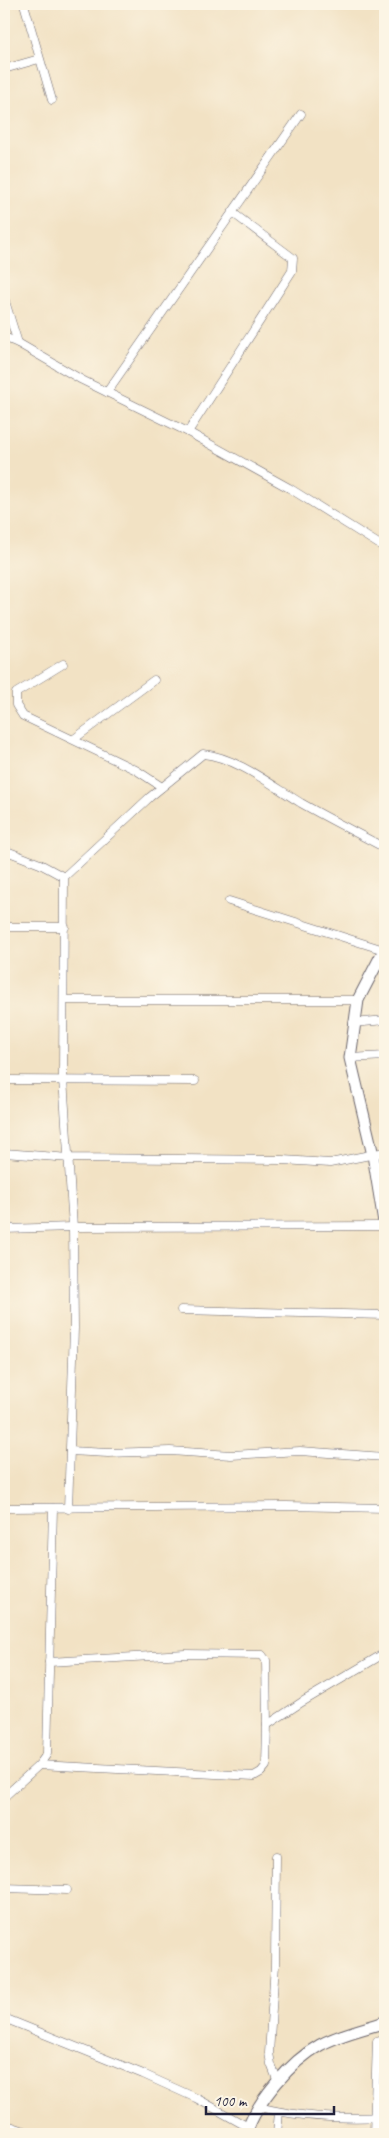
<svg xmlns="http://www.w3.org/2000/svg" width="389" height="2138" font-family="Caveat,sans-serif">
	<style>
		.lines { fill: none; stroke-linecap: round; stroke-linejoin: round }
		.minor-casing { stroke: #6b656b; stroke-width: 9 }
		.secondary-casing { stroke: #6b656b; stroke-width: 13 }
		.minor { stroke: #fff; stroke-width: 8 }
		.secondary { stroke: #fff; stroke-width: 11 }
	</style>
	<rect width="100%" height="100%" fill="#fcf5e5"/>
	<filter id="ink" filterUnits="userSpaceOnUse"><feTurbulence type="fractalNoise" baseFrequency=".02" numOctaves="2"/><feDisplacementMap in="SourceGraphic" scale="10" xChannelSelector="R" yChannelSelector="G"/><feConvolveMatrix kernelMatrix="1 2 1 2 8 2 1 2 1" color-interpolation-filters="sRGB"/></filter>
	<filter id="wash" filterUnits="userSpaceOnUse"><feTurbulence type="fractalNoise" baseFrequency=".0096" numOctaves="4" result="noise"/><feDisplacementMap in="SourceGraphic" scale="20" xChannelSelector="R" yChannelSelector="G"/><feGaussianBlur stdDeviation="1.12" result="paint"/><feColorMatrix in="noise" values="0 0 0 0 0 0 0 0 0 0 0 0 0 0 0 0 0 1.4 0 .05"/><feComposite in="paint" operator="in"/></filter>
	<g filter="url(#wash)">
		<rect width="100%" height="100%" fill="#f2e2c4"/>
	</g>
	<g filter="url(#ink)">
		<g class="lines">
			<defs>
				<g id="minor">
					<polyline points="24,4 52,100"/>
					<polyline points="4,69 39,59"/>
					<polyline points="4,298 18,343"/>
					<polyline points="4,337 18,343 82,380 188,432 289,488 385,548"/>
					<polyline points="107,392 301,114"/>
					<polyline points="188,432 292,271 293,258 233,213"/>
					<polyline points="63,664 16,693 16,705 23,716 136,770 162,787"/>
					<polyline points="74,739 154,680"/>
					<polyline points="4,850 40,864 64,877"/>
					<polyline points="229,901 384,950"/>
					<polyline points="4,927 65,927"/>
					<polyline points="64,1000 358,1000"/>
					<polyline points="353,1023 385,1020"/>
					<polyline points="350,1058 385,1056"/>
					<polyline points="4,1080 195,1081"/>
					<polyline points="4,1153 70,1158 283,1160 330,1163 385,1152"/>
					<polyline points="4,1229 73,1227 385,1226"/>
					<polyline points="181,1310 385,1315"/>
					<polyline points="70,1451 108,1453 170,1451 231,1455 300,1451 385,1457"/>
					<polyline points="4,1508 286,1506 385,1508"/>
					<path d="M68,1509L74,1328L73,1227L63,1079L64,877L150,797L203,754C236,757 273,786 301,803C329,819 357,833 385,848"/>
					<polyline points="267,1725 302,1702 385,1653"/>
					<polyline points="39,1765 254,1776 261,1772 266,1766 267,1725 266,1660 262,1655 185,1654 49,1662"/>
					<polyline points="4,1797 39,1765 47,1754 53,1508"/>
					<polyline points="276,1856 275,1965 269,2053 271,2064 278,2082"/>
					<polyline points="4,1888 67,1890"/>
					<polyline points="4,2018 143,2074 196,2098 248,2127"/>
					<path d="M259,2107C298,2117 345,2119 385,2117"/>
					<polyline points="4,2124 33,2134"/>
					<polyline points="277,2134 279,2112"/>
					<polyline points="374,2134 377,2041"/>
				</g>
				<g id="secondary">
					<polyline points="385,948 358,1000 350,1058 373,1155 385,1228"/>
					<path d="M246,2134C256,2102 291,2061 320,2045C340,2034 364,2029 385,2022"/>
				</g>
			</defs>
			<use href="#minor" class="minor-casing"/>
			<use href="#secondary" class="secondary-casing"/>
			<use href="#minor" class="minor"/>
			<use href="#secondary" class="secondary"/>
		</g>
	</g>
	<rect width="389" height="2138" fill="none" stroke="#fcf5e5" stroke-width="20"/>
	<path d="M206 2106v8h128v-8" fill="none" stroke="#22223b" stroke-width="2.5"/>
	<text x="214" y="2106" font-size="15" fill="#22223b" stroke="#fcf5e5" stroke-width="4" paint-order="stroke">100 m</text>
</svg>
